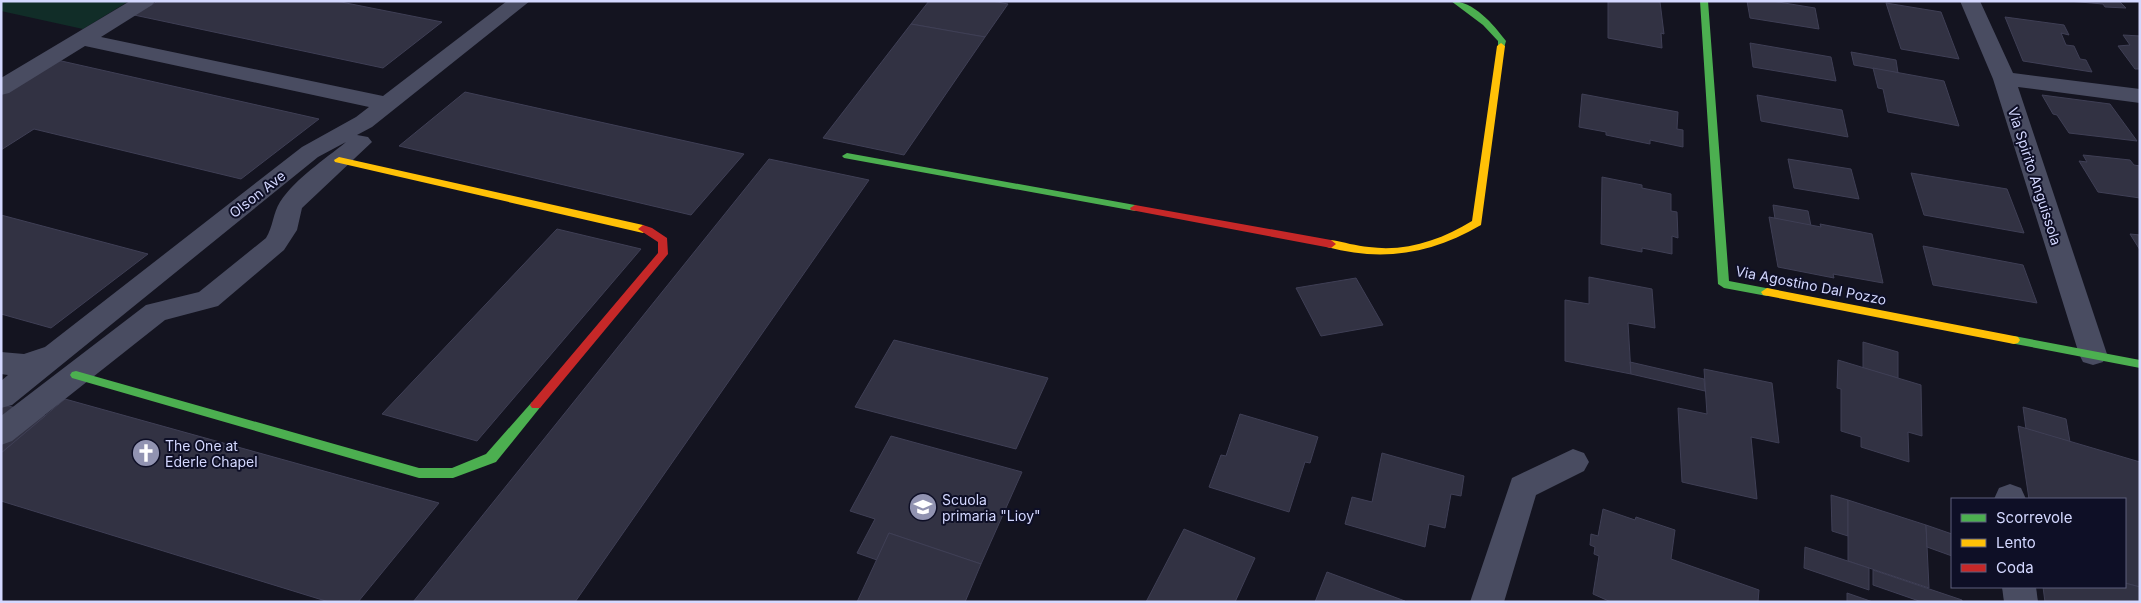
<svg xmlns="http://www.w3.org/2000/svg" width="2141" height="603" font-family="Inter,sans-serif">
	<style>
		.green { fill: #112d28 }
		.building { fill: #323243; stroke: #3f3f55 }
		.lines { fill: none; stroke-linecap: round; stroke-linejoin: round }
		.street { fill: #494c61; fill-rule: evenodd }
		.fast { fill: #4caf50; fill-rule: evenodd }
		.slow { fill: #ffc107; fill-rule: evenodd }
		.jam { fill: #c62828; fill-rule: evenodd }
		.labels { text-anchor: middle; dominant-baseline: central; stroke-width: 4; stroke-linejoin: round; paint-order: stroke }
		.street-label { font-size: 14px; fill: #d4d8ff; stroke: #0e0f26 }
		.poi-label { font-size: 14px; fill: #d4d8ff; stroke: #0e0f26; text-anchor: start }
	</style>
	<rect width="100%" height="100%" fill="#141420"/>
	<polygon class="green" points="1,1 129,1 83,29 1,11"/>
	<g class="building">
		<polygon points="158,1 336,1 442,22 383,68 134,15"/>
		<polygon points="929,1 992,1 1008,4 985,37 911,24"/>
		<polygon points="1608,1 1660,2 1664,34 1661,33 1662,48 1608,38"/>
		<polygon points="1747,1 1772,1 1815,8 1819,29 1750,18"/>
		<polygon points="2068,1 2119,1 2126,8 2105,7 2103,4"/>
		<polygon points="1886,3 1941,12 1959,59 1901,49"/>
		<polygon points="2005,17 2064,25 2069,35 2061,33 2066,45 2074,46 2080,59 2086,60 2092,72 2023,61"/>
		<polygon points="911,24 985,37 904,155 823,138"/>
		<polygon points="2123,35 2140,36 2140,69 2135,69 2118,46 2130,45"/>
		<polygon points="1750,43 1831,57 1836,81 1753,67"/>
		<polygon points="1851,52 1896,60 1898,73 1854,65"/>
		<polygon points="57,60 319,119 241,179 34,129 1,150 1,94"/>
		<polygon points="1873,68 1944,81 1959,126 1888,112 1883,89 1878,88"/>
		<polygon points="465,92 744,154 691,215 399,146"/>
		<polygon points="1582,94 1678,112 1677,129 1683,130 1683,147 1650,140 1650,144 1606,135 1606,132 1579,127"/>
		<polygon points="1757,95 1842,110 1848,137 1761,121"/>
		<polygon points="2042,95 2110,104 2137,141 2069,133 2057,115 2053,114"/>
		<polygon points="2083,155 2130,160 2134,165 2140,166 2140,198 2098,192 2079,161 2087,162"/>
		<polygon points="769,159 869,180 575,602 413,602"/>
		<polygon points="1788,159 1851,169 1859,199 1794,188"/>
		<polygon points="1911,173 2007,189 2024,233 1924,215"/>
		<polygon points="1602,177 1642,185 1642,188 1671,194 1671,211 1677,212 1678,238 1672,236 1672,254 1642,248 1642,252 1601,244"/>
		<polygon points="1773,205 1808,211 1811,226 1775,219"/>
		<polygon points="1,215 148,254 51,328 1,314"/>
		<polygon points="1769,217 1821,227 1820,224 1872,234 1883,283 1833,274 1834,278 1778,267"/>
		<polygon points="557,229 641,249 477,441 382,414"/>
		<polygon points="2130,234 2140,235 2140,250"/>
		<polygon points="1923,246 2023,265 2037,303 1933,285"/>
		<polygon points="1589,277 1652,289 1655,328 1628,323 1631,374 1565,361 1565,300 1589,304"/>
		<polygon points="1356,278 1383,325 1321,336 1296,288"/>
		<polygon points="894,340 1048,378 1016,449 855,407"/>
		<polygon points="1863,342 1898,352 1898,378 1863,368"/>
		<polygon points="1838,360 1921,385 1922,436 1908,432 1909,462 1861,447 1861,437 1841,431 1841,389 1837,388"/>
		<polygon points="1630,362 1704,379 1705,391 1631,374"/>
		<polygon points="1704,369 1772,383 1779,443 1751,437 1757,499 1682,482 1678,408 1707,414"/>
		<polygon points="65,399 439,503 358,602 329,602 1,501 1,453"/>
		<polygon points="1,404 45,416 1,453"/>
		<polygon points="2023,407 2066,419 2070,442 2026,429"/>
		<polygon points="1240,414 1318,437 1310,463 1305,462 1289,512 1209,487 1221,455 1226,456"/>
		<polygon points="2018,426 2140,462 2140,587 2125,583 2125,499 2029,499"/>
		<polygon points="891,436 1022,472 981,564 889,533 877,560 857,553 875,519 850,511"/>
		<polygon points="1382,453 1464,476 1461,496 1451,494 1445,528 1429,524 1425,547 1345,524 1352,497 1372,502"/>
		<polygon points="1831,495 1848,500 1848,536 1832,531"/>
		<polygon points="1848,500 1926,525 1929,588 1848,561"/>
		<polygon points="1603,509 1635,520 1636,517 1675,530 1671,559 1759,590 1758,602 1611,602 1593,594 1599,556 1594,554 1595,547 1590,545 1591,534 1598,536"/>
		<polygon points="1926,525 1952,534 1952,556 1927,547"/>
		<polygon points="1184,529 1255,558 1235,602 1146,602"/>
		<polygon points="889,533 981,564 965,602 857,602"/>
		<polygon points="1805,547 1869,568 1869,590 1804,568"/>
		<polygon points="1873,570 1962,600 1962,602 1922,602 1873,585"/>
		<polygon points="1327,572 1405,601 1405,602 1315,602"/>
		<polygon points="2125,583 2140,587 2140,602 2045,602 2043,587 2125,587"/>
		<polygon points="1847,593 1873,602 1847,602"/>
	</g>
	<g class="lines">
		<g class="street">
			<path d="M130,1H155L152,5L101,37L383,96L507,1H530L372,127L357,135L368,137L372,142L302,208L297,230L284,250L218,306L165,320L12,441L1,445V416L146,305L199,292L266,238C273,227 273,213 280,202C296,178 324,160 346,142L318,157L12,405L1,408V381L8,375L1,374V352L24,354L45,347L302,147L356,117L369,107L85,46L9,93L1,95V78Z"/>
			<polygon points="1960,1 1980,1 2013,73 2140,89 2140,103 2018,87 2107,354 2103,362 2093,365 2083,362 2079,354 1993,79"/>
			<polygon points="1573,449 1584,453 1589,462 1584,471 1536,495 1504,602 1470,602 1512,478"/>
			<polygon points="2010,484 2021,488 2026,499 1994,499 1999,488"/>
			<polygon points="2002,587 2036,587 2038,602 2004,602"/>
		</g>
		<g class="fast">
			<path d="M1451,1C1474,1 1493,24 1506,41L1504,48H1498V41L1483,25Z"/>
			<polygon points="1700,1 1708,1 1729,281 1771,289 1773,292 1767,296 1724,288 1718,284"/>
			<polygon points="847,153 1135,205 1140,208 1135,211 844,158 842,156"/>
			<polygon points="2014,336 2140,360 2140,368 2010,343 2008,340 2010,337"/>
			<polygon points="76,371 419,468 452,468 486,454 532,402 540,402 542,405 496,462 453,478 419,478 72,378 70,375 72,372"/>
		</g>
		<g class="slow">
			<path d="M1501,43L1505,46L1481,225C1432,254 1382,262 1327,247L1326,244L1331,240C1344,242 1356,246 1369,247C1406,252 1441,240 1472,221L1497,46Z"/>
			<polygon points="339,157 643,225 648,229 643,233 335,162 334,160"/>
			<polygon points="1767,288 2014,336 2018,337 2020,340 2018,343 2014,344 1763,295 1761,292"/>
		</g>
		<g class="jam">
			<polygon points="1135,205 1331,240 1336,244 1331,248 1131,210 1130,208"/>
			<polygon points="643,225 652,228 667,238 668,254 540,408 532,408 530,405 532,402 658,253 658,242 638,229"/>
		</g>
	</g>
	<defs>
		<symbol id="church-disc" viewBox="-11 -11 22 22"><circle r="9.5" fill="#9193b1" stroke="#0e0f26"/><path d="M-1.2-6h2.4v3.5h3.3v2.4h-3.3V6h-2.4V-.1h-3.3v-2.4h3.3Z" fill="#fff"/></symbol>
		<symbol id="school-disc" viewBox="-11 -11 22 22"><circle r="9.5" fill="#9193b1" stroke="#0e0f26"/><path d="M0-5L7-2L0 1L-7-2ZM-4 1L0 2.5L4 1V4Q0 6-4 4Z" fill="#fff"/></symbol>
	</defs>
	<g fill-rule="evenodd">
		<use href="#church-disc" x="130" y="437" width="32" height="32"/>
		<use href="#school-disc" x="907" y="491" width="32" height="32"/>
	</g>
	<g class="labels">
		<g class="street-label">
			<text transform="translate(2035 176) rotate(72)">Via Spirito Anguissola</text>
			<text transform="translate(257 194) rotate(-38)">Olson Ave</text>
			<text transform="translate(1811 285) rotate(11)">Via Agostino Dal Pozzo</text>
		</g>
		<g class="poi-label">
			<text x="165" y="445">The One at<tspan x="165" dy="16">Ederle Chapel</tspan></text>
			<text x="942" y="499">Scuola<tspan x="942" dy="16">primaria "Lioy"</tspan></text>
		</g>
	</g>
	<rect width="2141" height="603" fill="none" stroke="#d4d8ff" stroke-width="5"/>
	<rect x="1951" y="498" width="175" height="90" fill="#0e0f26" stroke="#5d5f7d"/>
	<rect x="1961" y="514" width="25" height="8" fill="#4caf50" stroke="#5d5f7d"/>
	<text x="1996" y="523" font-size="15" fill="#d4d8ff">Scorrevole</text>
	<rect x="1961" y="539" width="25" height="8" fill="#ffc107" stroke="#5d5f7d"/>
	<text x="1996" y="548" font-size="15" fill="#d4d8ff">Lento</text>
	<rect x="1961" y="564" width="25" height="8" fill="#c62828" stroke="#5d5f7d"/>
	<text x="1996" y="573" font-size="15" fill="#d4d8ff">Coda</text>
</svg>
